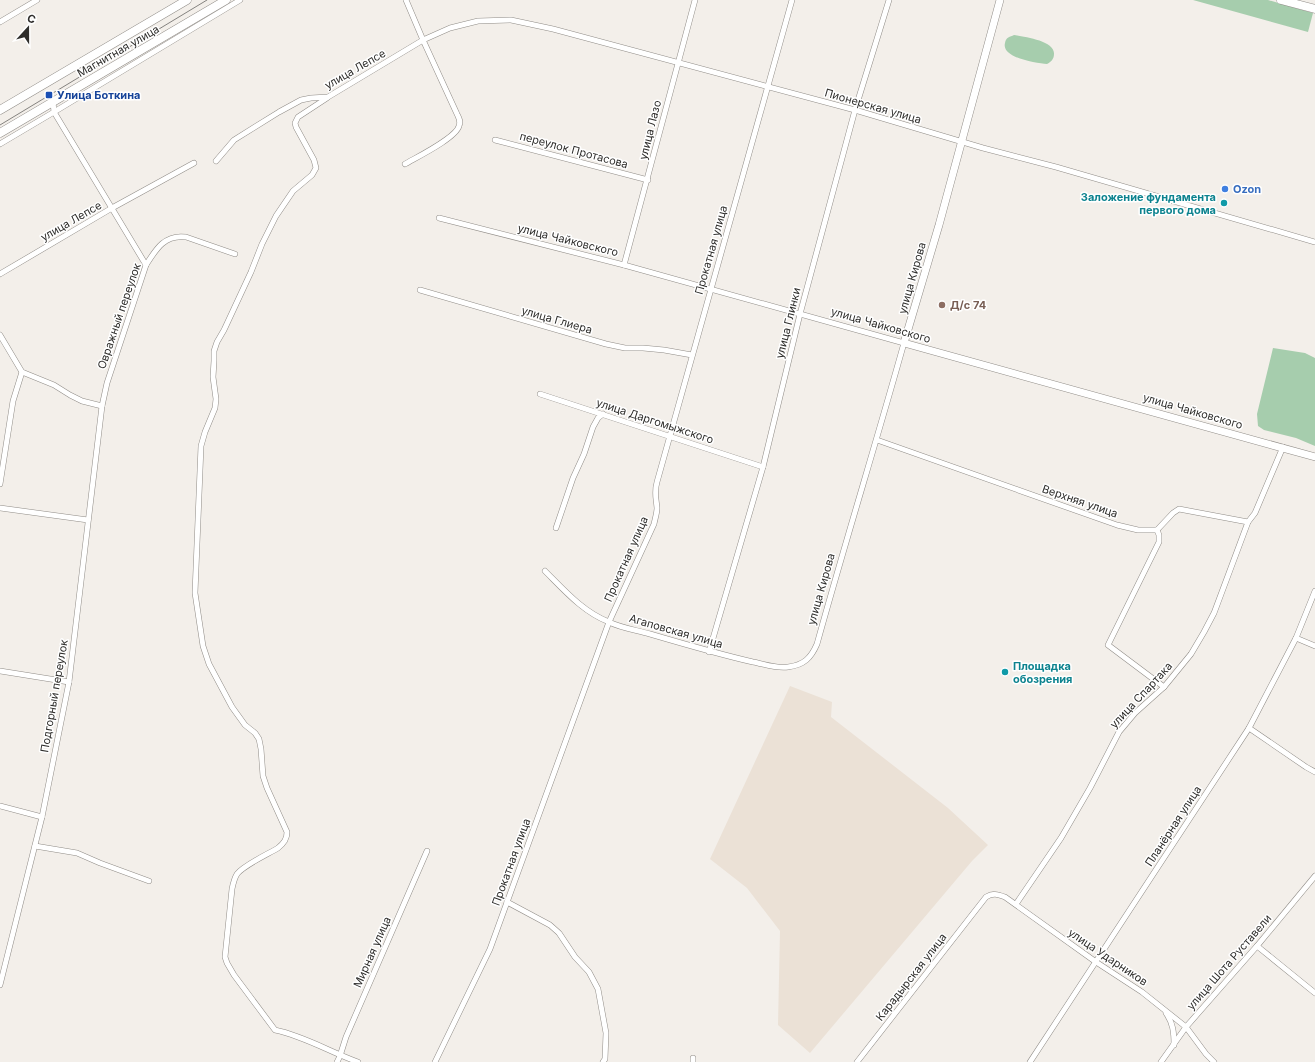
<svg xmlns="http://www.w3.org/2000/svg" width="1315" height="1062" font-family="Inter,sans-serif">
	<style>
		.built { fill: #ebe1d6 }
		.green { fill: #a6cdad }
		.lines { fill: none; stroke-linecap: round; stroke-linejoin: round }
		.minor-casing { stroke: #908c87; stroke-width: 6 }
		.secondary-casing { stroke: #908c87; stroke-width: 8 }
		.primary-casing { stroke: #908c87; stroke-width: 9 }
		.minor { stroke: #fff; stroke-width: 5 }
		.secondary { stroke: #fff; stroke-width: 7 }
		.primary { stroke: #fff; stroke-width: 8 }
		.tram { stroke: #84827f; stroke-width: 1 }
		.transit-dot { fill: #1a4fb4; stroke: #fff; stroke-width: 1.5 }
		.shop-dot { fill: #3f7fe0; stroke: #fff; stroke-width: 1.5 }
		.culture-dot { fill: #0f9aa8; stroke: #fff; stroke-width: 1.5 }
		.education-dot { fill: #8d6e63; stroke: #fff; stroke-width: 1.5 }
		.labels { text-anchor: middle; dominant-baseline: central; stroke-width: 3; stroke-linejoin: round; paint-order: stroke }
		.street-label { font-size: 11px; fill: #2e2d2b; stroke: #fff }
		.transit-label { font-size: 11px; font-weight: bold; fill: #164399; stroke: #fff; text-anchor: start }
		.shop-label { font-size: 11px; font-weight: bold; fill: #366cbe; stroke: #fff; text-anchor: start }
		.culture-label { font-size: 11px; font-weight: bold; fill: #0d838f; stroke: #fff; text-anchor: end }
		.education-label { font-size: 11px; font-weight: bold; fill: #785e54; stroke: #fff; text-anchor: start }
	</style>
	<rect width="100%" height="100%" fill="#f3efea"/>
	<polygon class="built" points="790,686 832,702 831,717 948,808 988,845 972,861 810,1053 778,1025 780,931 747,888 710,859"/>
	<g class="green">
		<polygon points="1193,0 1268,0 1313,13 1308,32"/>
		<path d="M1014,35C1025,37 1055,41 1054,54C1054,59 1051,62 1047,64C1036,63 1001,58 1005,43C1006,37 1010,37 1014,35Z"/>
		<polygon points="1273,348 1305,353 1315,358 1315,446 1296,438 1264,430 1258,426 1257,414"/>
	</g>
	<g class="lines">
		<defs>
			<g id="minor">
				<polyline points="0,22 37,0"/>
				<path d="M327,98L298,117L295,123L296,127L314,160L316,168L312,175L293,191L276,216L262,244L251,272L224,330L217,342L214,351V361L213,377L216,399L215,408L205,432L201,446L195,593L203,646L209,664L232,707L245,725L255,733L259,739L261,749L263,776L267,788L287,832C287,839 284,843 278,848C268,854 244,865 237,874C234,879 233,884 232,889L225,957L227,963L234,975L275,1030C304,1036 330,1052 358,1062"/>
				<polyline points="495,140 648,180"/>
				<polyline points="0,144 54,112 53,102"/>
				<polyline points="216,161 234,140 279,112 301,100 311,98 328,97 423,40 450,28 478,21 511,20 553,29 855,110 983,148 1056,167 1315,242"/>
				<path d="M405,164C417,157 456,138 459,126C461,121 459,118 457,114L423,40L406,0"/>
				<path d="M439,218L624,265L904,343C876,443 845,543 817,644C811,658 804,665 788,667C777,669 764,664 753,662C718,654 684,644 650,634C636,630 621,628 609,622C583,612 564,590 545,571"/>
				<polyline points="146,265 54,112 240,0"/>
				<polyline points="624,265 695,0"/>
				<polyline points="0,274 112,208 194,163"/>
				<polyline points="420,290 606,344 625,348 643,348 664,350 692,355"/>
				<polyline points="0,335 22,372 54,385 70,395 82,401 102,406"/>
				<polyline points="540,394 763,467"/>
				<polyline points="877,440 1117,525 1138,530 1157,530 1159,535 1159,542 1108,645 1164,687"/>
				<polyline points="0,484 13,401 22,372"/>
				<polyline points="0,508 88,520"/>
				<polyline points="556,528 573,478 584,454 593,427 598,418 603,414"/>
				<polyline points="1157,530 1173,513 1179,509 1248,522"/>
				<polyline points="1296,638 1315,646"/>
				<polyline points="709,652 763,467 800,314 855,110 889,0"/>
				<polyline points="0,671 69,682"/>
				<polyline points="1249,728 1306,767 1315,772"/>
				<polyline points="0,806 42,817"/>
				<polyline points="35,846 77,853 100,863 149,881"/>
				<polyline points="507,902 550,925 559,933 575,957 589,972 598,989 606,1033 605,1059 603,1062"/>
				<polyline points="1016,904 1061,838 1090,788 1119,732 1135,713 1164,687 1191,654 1204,632 1214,613 1248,522 1255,513 1283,447"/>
				<polyline points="1257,946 1315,993"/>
				<path d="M0,985L42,817L69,682L102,406L107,383L146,265C156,249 165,234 186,237L235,254"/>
				<path d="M1166,1013C1173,1023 1174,1032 1174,1045"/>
				<polyline points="693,1058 693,1062"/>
				<polyline points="337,1062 340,1056 346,1037 427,851"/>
				<path d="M435,1062L490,949L609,622L654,524C655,519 657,513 657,508C656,497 654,492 657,482L792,0"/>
				<path d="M857,1062L986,897C993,893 997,894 1005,897L1096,962L1142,992L1186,1027L1206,1054L1214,1062"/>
				<polyline points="1030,1062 1249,728 1296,638 1315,591"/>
				<polyline points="1161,1062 1186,1027 1257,946 1315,876"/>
			</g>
			<polyline id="secondary" points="1000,0 939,225 904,343 1315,457"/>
			<g id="primary">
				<polyline points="1281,0 1315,9"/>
				<polyline points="0,110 187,0"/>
				<polyline points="0,133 226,0"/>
			</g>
		</defs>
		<use href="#minor" class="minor-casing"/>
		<use href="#secondary" class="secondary-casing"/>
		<use href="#primary" class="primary-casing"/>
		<use href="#minor" class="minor"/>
		<use href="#secondary" class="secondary"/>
		<use href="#primary" class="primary"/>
		<polyline class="tram" points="0,125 207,0"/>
	</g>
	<rect class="transit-dot" x="45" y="91" width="8" height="8" rx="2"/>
	<circle class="shop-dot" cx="1225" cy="189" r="4"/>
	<g class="culture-dot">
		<circle cx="1224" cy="203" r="4"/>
		<circle cx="1005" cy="672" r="4"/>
	</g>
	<circle class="education-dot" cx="942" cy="305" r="4"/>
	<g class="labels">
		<g class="street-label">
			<text transform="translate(118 51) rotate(-30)">Магнитная улица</text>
			<text transform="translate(355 69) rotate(-30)">улица Лепсе</text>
			<text transform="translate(873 106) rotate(16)">Пионерская улица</text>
			<text transform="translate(650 130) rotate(-76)">улица Лазо</text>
			<text transform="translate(574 150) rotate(15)">переулок Протасова</text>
			<text transform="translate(71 221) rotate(-30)">улица Лепсе</text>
			<text transform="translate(568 240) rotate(14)">улица Чайковского</text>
			<text transform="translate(711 250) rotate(-74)">Прокатная улица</text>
			<text transform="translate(912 278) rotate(-74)">улица Кирова</text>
			<text transform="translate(119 316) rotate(-71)">Овражный переулок</text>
			<text transform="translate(557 320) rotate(16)">улица Глиера</text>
			<text transform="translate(788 323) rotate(-76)">улица Глинки</text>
			<text transform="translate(881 325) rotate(16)">улица Чайковского</text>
			<text transform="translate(1193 411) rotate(16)">улица Чайковского</text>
			<text transform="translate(655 421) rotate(18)">улица Даргомыжского</text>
			<text transform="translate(1080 501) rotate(19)">Верхняя улица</text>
			<text transform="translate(626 559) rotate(-66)">Прокатная улица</text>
			<text transform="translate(821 589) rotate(-74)">улица Кирова</text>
			<text transform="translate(676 631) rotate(16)">Агаповская улица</text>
			<text transform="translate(1141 695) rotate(-47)">улица Спартака</text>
			<text transform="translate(54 696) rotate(-80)">Подгорный переулок</text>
			<text transform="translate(1173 826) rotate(-57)">Планёрная улица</text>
			<text transform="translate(511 862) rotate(-70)">Прокатная улица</text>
			<text transform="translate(372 952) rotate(-66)">Мирная улица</text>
			<text transform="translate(1108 957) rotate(34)">улица Ударников</text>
			<text transform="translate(1229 962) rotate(-49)">улица Шота Руставели</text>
			<text transform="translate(911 977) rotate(-52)">Карадырская улица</text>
		</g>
		<g class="transit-label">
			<text x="57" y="95">Улица Боткина</text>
		</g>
		<g class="shop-label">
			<text x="1233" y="189">Ozon</text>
		</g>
		<g class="culture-label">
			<text x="1216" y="197">Заложение фундамента<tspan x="1216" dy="13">первого дома</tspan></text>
			<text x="1013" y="666" text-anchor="start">Площадка<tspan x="1013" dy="13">обозрения</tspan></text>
		</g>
		<g class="education-label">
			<text x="950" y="305">Д/с 74</text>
		</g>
	</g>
	<g transform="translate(28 28) rotate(21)" stroke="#ffffff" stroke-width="3" paint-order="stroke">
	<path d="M0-3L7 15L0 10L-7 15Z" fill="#2e2d2b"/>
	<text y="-6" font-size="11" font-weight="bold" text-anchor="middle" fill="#2e2d2b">С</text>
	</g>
</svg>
